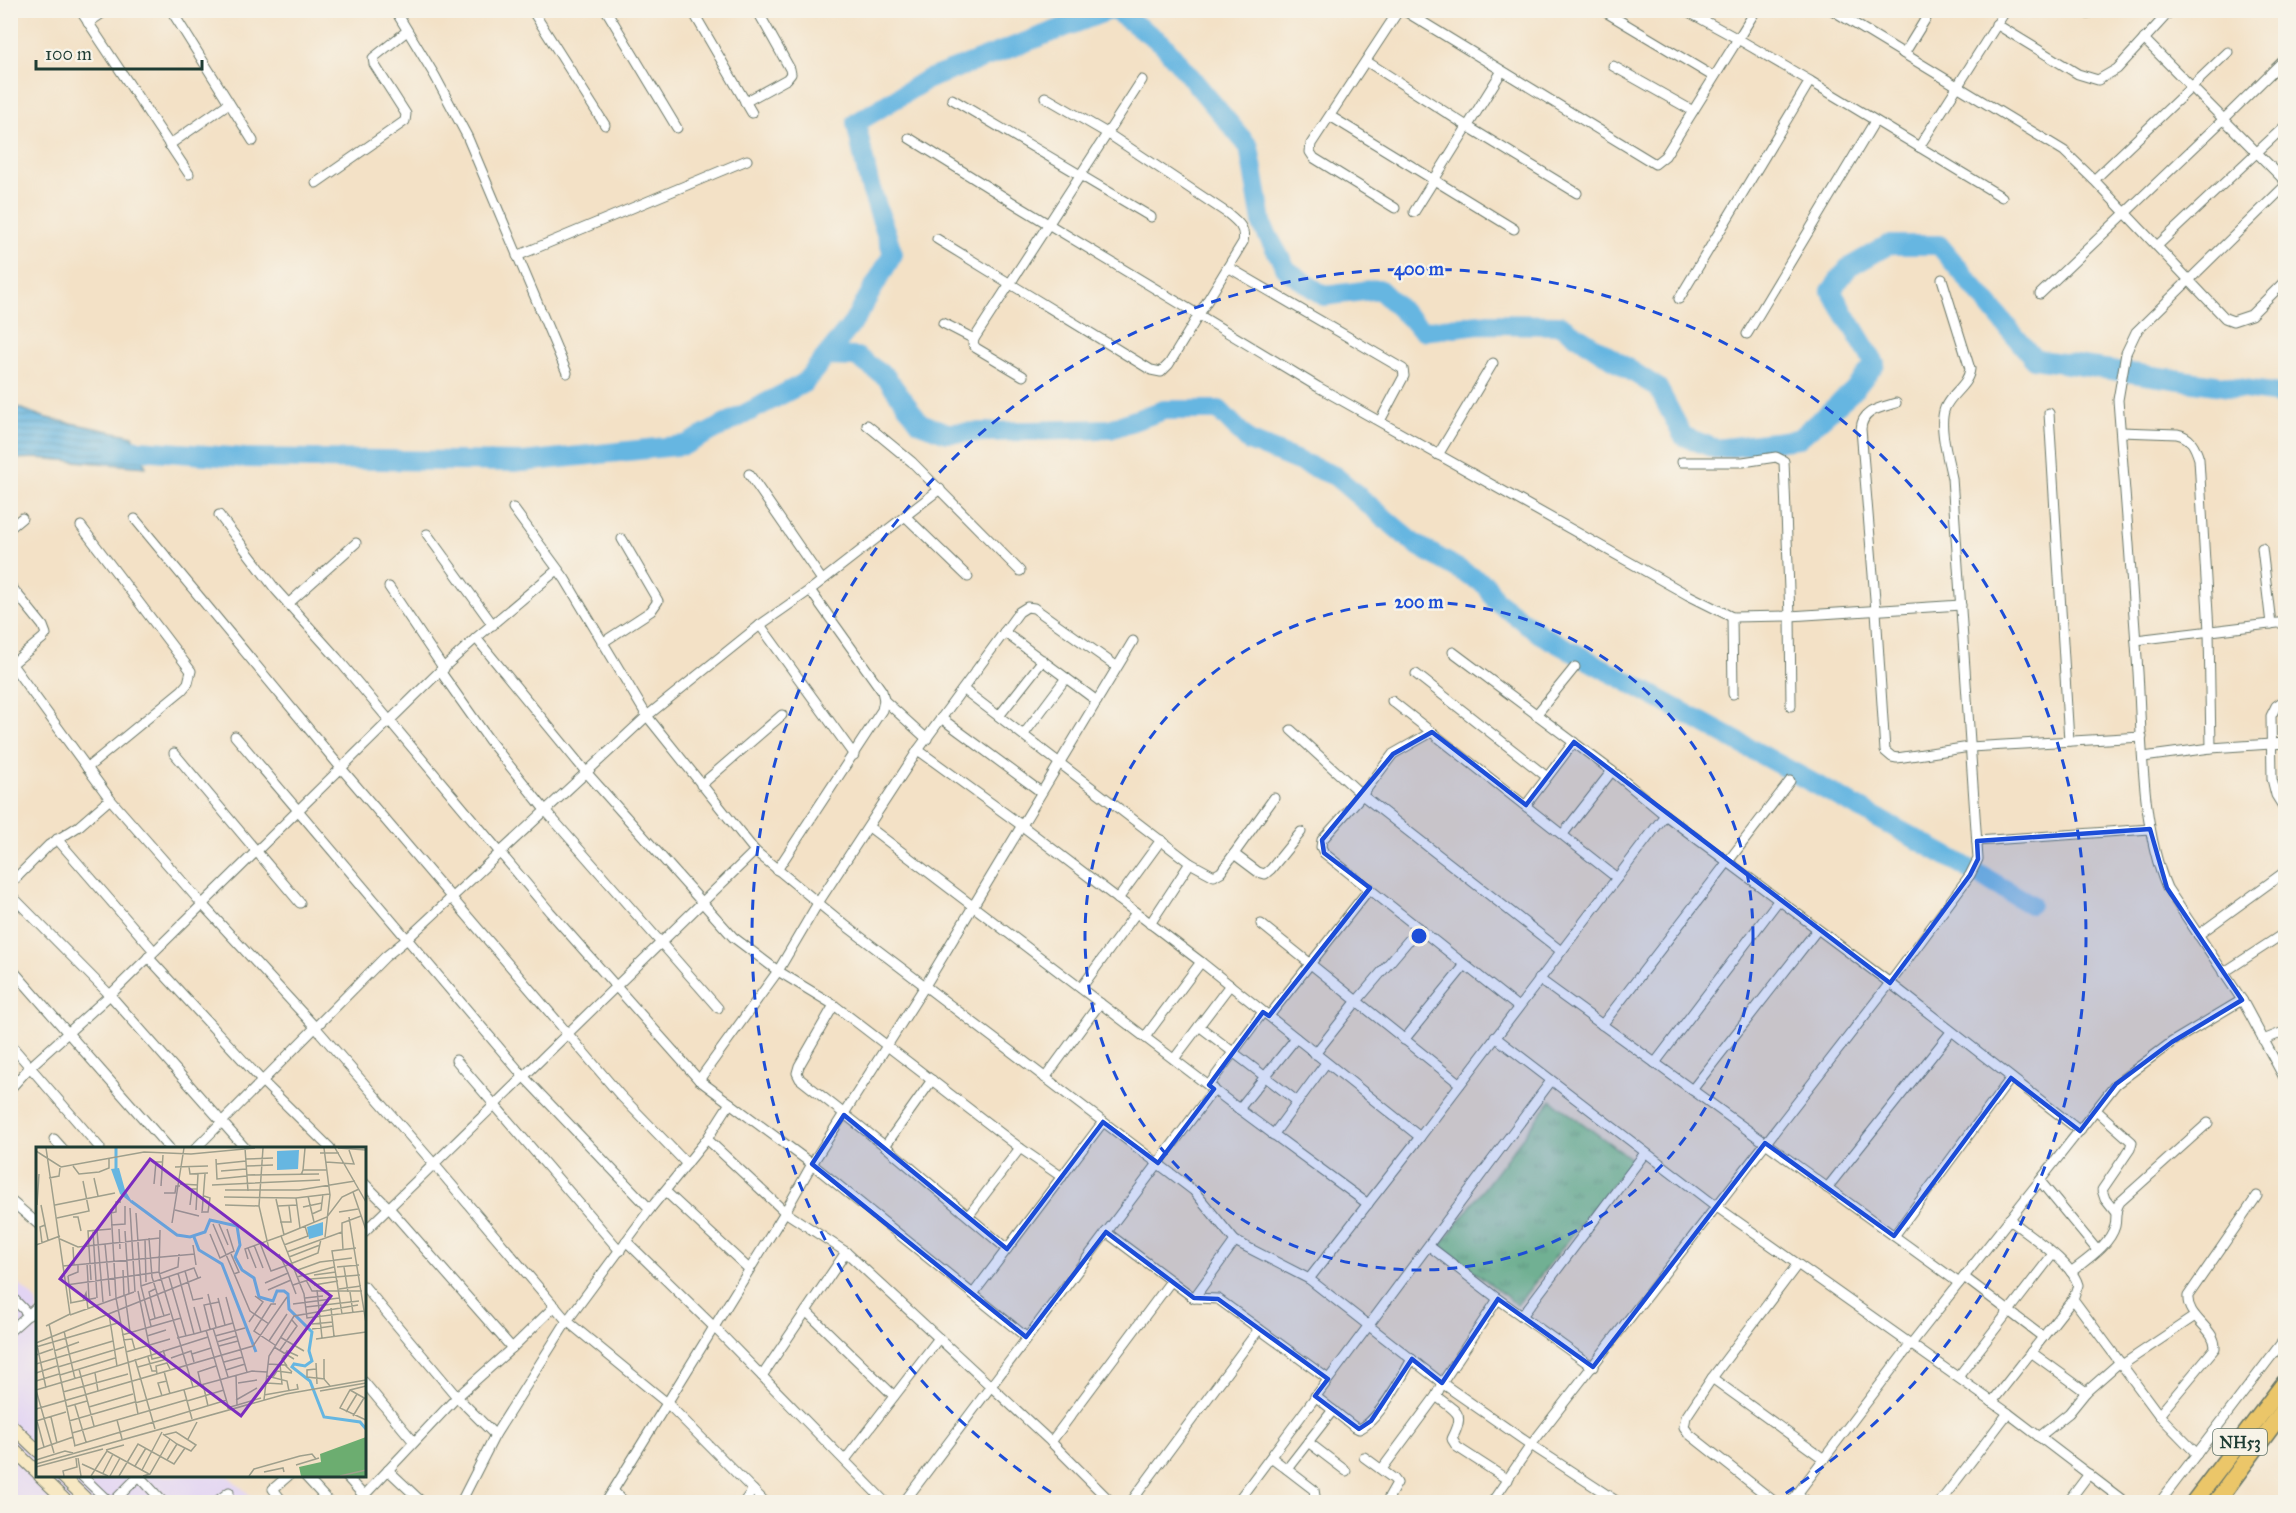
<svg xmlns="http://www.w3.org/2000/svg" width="2296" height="1513" font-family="'IM FELL Great Primer',serif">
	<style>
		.built { fill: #e2d4f3 }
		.park { fill: url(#park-tufts); stroke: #52835b; stroke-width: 1.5 }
		.water { fill: url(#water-rules); stroke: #427a8a; stroke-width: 1.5 }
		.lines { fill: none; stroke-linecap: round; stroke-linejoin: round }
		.river { stroke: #66b6e1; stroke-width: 20 }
		.street-casing { stroke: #697667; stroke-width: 11 }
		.secondary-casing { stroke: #697667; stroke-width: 14 }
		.highway-casing { stroke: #697667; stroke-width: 19 }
		.street { stroke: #fff; stroke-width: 9 }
		.secondary { stroke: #f7e8c3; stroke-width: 12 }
		.highway { stroke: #ebc669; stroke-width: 16 }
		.marked { fill: #1d4ed8; fill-opacity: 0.2; stroke: #1d4ed8; stroke-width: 4.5; stroke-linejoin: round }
		.ring { fill: none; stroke: #1d4ed8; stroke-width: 3; stroke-dasharray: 10 8 }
		.labels { text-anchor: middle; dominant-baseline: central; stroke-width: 5; stroke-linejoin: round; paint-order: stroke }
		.shield { fill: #f7f3e8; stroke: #60746a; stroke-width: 1.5 }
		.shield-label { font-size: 16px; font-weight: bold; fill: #1f3d34 }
		.inset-river { fill: none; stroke: #66b6e1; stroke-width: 3 }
		.inset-road { fill: none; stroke: #9e9f8c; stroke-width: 1.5 }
		.view { fill: #7b2cbf; fill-opacity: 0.15; stroke: #7b2cbf; stroke-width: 3 }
		.inset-edge { fill: none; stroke: #1f3d34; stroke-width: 3 }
		.centre { fill: #1d4ed8; stroke: #f7f3e8; stroke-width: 3 }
		.ring-label { font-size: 18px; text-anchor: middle; font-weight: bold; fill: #1d4ed8; stroke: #f7f3e8; stroke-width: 5; stroke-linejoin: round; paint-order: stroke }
	</style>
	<defs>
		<pattern id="park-tufts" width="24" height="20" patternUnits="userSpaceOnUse" patternTransform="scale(1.5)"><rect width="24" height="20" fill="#86c982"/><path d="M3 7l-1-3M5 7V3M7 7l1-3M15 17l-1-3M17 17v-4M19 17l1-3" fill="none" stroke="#6da46b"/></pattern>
		<pattern id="water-rules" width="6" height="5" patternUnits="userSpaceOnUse" patternTransform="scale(1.5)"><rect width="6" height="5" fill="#66b6e1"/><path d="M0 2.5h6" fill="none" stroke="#5395b7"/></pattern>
	</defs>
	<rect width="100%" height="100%" fill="#f7f3e8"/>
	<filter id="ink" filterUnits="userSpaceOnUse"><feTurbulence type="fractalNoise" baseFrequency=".0167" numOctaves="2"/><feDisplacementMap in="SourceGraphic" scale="12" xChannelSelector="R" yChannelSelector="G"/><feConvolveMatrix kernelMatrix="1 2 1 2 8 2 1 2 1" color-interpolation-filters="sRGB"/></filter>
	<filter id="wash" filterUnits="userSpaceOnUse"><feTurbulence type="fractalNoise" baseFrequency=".008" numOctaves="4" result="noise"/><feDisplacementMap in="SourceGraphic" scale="24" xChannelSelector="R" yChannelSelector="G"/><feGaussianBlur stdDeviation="1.35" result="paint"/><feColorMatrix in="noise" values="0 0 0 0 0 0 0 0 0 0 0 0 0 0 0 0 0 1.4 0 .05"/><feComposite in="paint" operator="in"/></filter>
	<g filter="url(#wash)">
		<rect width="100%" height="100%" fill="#f3e1c6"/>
		<polygon class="built" points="10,1276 37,1301 38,1476 228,1476 258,1502 11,1502"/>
		<polygon class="park" points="1551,1100 1632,1160 1517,1305 1441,1245"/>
		<polygon class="water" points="11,405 46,418 133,436 146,467 37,458 11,459"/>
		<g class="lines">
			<g class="river">
				<polyline points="1114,10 1162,43 1249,147 1263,227 1287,270 1324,296 1379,289 1423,331 1479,324 1560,325 1658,388 1683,436 1716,449 1798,439 1853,391 1875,364 1831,291 1848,268 1888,245 1939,245 2034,359 2286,395"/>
				<polyline points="826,356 857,357 886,377 920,423 947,433 1110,429 1164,410 1219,410 1249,441 1335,476 1415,544 1486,585 1495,600 1540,634 1947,856 2030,904"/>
				<polyline points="114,448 245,458 523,462 685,445 804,383 853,323 893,254 869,183 856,123 926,80 1110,10"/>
			</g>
		</g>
	</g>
	<g filter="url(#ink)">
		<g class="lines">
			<defs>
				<g id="street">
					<polyline points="80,10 189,174"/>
					<polyline points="171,10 253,141"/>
					<polyline points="395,10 435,76 467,136 567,373"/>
					<polyline points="532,10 605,125"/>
					<polyline points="606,10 677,128"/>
					<polyline points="692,10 752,113"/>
					<polyline points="1403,10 1655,164 1665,156 1738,39 1685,10"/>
					<polyline points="1602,10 1714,77"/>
					<polyline points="1756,10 1738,39 1810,81"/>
					<polyline points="1832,10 2064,151 2094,180 2225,318 2233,321 2251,315 2286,280"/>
					<polyline points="2088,14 2092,10"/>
					<polyline points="88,23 107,10"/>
					<polyline points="1996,24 2078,74 2098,80 2117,69 2171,10"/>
					<polyline points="2144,39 2286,182"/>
					<polyline points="1904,54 1931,10"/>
					<polyline points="1366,61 1467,126 1577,193"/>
					<polyline points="1613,66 1693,111"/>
					<polyline points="952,99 1151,217"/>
					<polyline points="745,102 787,79 791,74 790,69 757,10"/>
					<polyline points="1330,116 1514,229"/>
					<polyline points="909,138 1020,207 1318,387 1688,595 1732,617 1790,616 1961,605"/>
					<polyline points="169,145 229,103"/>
					<polyline points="1919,147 2006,10"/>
					<polyline points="2094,180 2228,52"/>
					<polyline points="316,183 405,121 406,114 374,64 373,58 407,31"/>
					<path d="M2286,185L2136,332L2126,353L2118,400C2125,491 2132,581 2138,672C2142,739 2141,827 2167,888L2242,1000L2286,1081"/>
					<polyline points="1395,208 1314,158 1310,152 1311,144 1399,10"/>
					<polyline points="1414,212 1502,71"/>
					<path d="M937,239L1151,370L1161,372L1169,364L1243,242C1246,228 1238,222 1227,213L1107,133L1045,97"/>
					<polyline points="2157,246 2286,125"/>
					<polyline points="517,256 747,160"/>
					<polyline points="1228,267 1403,369 1404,376 1380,421"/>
					<polyline points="2040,294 2224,119 2286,58"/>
					<polyline points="1679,299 1810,81 2002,197"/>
					<polyline points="943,323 974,339 1142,80"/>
					<polyline points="1747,334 1875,121"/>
					<polyline points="974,339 973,344 976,348 1023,376"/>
					<path d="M1896,403C1880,408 1862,410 1861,429L1876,611L1885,751L1892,757L1897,758L1970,747L2142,737"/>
					<polyline points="2049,413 2069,741"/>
					<polyline points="867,425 912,462 1020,571"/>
					<path d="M2121,432L2177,434C2191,437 2195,446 2199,459L2209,631L2211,748"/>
					<polyline points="1438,455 1493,363"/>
					<polyline points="1682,462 1743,462 1776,457 1784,461 1790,616 1791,706"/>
					<polyline points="749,474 822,580"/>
					<polyline points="219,515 276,590 337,658 550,912 699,1080 812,1164 1026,1337"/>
					<polyline points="905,516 968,577"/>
					<polyline points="135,519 341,768 568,1034 620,1095 687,1164"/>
					<polyline points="81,526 191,671 188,683 182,690 87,768"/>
					<polyline points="10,528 22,518"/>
					<polyline points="427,534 493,625"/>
					<polyline points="2262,548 2271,624"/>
					<polyline points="10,585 43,626 46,634 43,638 12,664"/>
					<polyline points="389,587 444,669"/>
					<polyline points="288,604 356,543"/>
					<polyline points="1732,617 1733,694"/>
					<polyline points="760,625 854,755"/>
					<polyline points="1004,632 1097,701"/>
					<polyline points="476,638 586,772 733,937 778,971 834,1005 1020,1148 1062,1177"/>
					<polyline points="2136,640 2286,622"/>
					<polyline points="602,643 651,611 658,601 622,539"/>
					<polyline points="1453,652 1612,771 1665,815"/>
					<polyline points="10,662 110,799 202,904 316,1028 434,1164 567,1321 667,1403 765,1502"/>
					<polyline points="440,671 489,740 545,810 718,1008"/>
					<polyline points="1416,674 1547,777"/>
					<polyline points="963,689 1190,863 1214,876 1221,872 1274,798"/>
					<polyline points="2286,699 2276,706 2271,716 2272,779 2276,795 2286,811"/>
					<polyline points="884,700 927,739"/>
					<polyline points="1392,701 1617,878"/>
					<polyline points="1536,715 1575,667"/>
					<polyline points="999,716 1043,660"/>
					<polyline points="941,718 1041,792"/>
					<polyline points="1291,730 1362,795 1561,951"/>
					<polyline points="1432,732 1393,754 1362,795 1322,840 1321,847 1324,853 1518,1007"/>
					<polyline points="1024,734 1066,678"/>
					<polyline points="235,736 524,1077 650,1209"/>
					<polyline points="918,750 1021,825 1201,962 1420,1137 1309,1279"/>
					<polyline points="174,753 300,903"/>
					<polyline points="2143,757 2211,748 2286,743"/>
					<polyline points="701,785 782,715"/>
					<polyline points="1526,805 1574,742"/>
					<polyline points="869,827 1239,1109 1368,1204"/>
					<polyline points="1563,834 1612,771"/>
					<polyline points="57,839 154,951"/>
					<polyline points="1977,841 2150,829"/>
					<polyline points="755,851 845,925 1194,1191 1235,1241 1309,1279 1442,1383 1531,1445 1618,1502"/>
					<polyline points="1234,854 1258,872 1265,874 1271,869 1301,832"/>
					<polyline points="777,870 882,710 884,700 882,691 810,590"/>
					<polyline points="10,884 49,845 79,826 110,799"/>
					<polyline points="10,894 110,995 245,1148"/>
					<polyline points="1118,899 1161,840"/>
					<polyline points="1150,924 1190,863"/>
					<polyline points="1261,924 1460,1084"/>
					<polyline points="2198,935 2286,871"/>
					<polyline points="148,957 263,1082 330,1148"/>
					<polyline points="10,967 169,1148"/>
					<polyline points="2223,973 2286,932"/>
					<polyline points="1539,979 1959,1283"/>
					<polyline points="1081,988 1136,913"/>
					<polyline points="834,1005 799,1066 797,1073 800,1079 885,1146 1007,1249"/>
					<polyline points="1269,1016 1370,888"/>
					<polyline points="1602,1025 1790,781"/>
					<polyline points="1199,1026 1298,1102"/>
					<polyline points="1145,1037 1201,962"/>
					<polyline points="1495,1037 1717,1207 2008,1413 2125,1502"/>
					<polyline points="1404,1040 1465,965"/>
					<polyline points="2263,1040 2286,1031"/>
					<polyline points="10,1044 100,1148"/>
					<polyline points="1315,1054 1356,1002 1419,928"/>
					<polyline points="1174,1059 1230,985"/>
					<polyline points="456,1060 620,1251"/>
					<polyline points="1655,1063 1778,901"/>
					<polyline points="1045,1078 1100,1003"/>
					<polyline points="699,1080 778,971 818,903 918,750 1019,612 1027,607 1034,608 1116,666"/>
					<polyline points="1209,1085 1263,1012"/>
					<polyline points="10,1089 30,1067 110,995 440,671 476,638 557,570"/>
					<polyline points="1692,1090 1817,930"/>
					<polyline points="1239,1109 1296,1038"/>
					<polyline points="2096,1110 2132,1142 2130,1149 2102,1190 2105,1199 2116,1213"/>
					<polyline points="1273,1135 1326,1063"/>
					<polyline points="1420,1137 1665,815 1890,983 2080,1131"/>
					<polyline points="54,1139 62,1148"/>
					<polyline points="707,1139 785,1212 846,1252 1051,1442 1111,1502"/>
					<polyline points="885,1146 932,1080"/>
					<polyline points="196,1148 385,957 406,940 647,716 760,625 810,590 940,489"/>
					<polyline points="2040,1181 2097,1250"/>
					<polyline points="364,1183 389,1208 512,1348"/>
					<polyline points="1827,1188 1951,1032"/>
					<polyline points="665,1191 749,1269"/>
					<polyline points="10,1200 38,1224"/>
					<polyline points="969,1215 1020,1148"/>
					<path d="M2009,1219C2028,1235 2072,1262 2078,1285L2073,1299L2159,1415L2197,1454"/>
					<polyline points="364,1232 755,851 647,716 565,579 513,508"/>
					<polyline points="1106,1232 1194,1298 1235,1241"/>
					<polyline points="1894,1236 2011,1078"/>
					<polyline points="626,1241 714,1327 885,1502"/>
					<polyline points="1429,1246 1498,1299"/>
					<path d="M2071,1272C2086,1260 2110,1245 2115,1226C2117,1217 2114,1210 2120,1202L2208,1123"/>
					<polyline points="1964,1277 2043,1337"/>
					<polyline points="364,1286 457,1397 495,1435"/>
					<polyline points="973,1294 1103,1122"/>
					<polyline points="10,1295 29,1315"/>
					<polyline points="1194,1298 1218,1299 1328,1379"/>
					<polyline points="806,1311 894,1396"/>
					<polyline points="1522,1316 1645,1153"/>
					<polyline points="10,1331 38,1306"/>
					<polyline points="2031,1352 2086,1392"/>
					<polyline points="2122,1365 2195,1316"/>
					<polyline points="762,1376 846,1252"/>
					<polyline points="1958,1377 2053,1254"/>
					<polyline points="1712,1378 1824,1459"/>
					<polyline points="364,1382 414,1442"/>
					<path d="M1315,1396L1353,1426L1359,1429C1378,1422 1402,1377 1412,1359"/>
					<path d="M1436,1396C1457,1413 1466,1412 1452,1439L1457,1447L1508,1480"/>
					<polyline points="1992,1402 2073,1299"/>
					<path d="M2159,1415L2215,1348C2216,1328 2186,1318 2188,1296L2257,1196"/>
					<polyline points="2039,1437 2069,1413 2086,1392 2120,1362"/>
					<polyline points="1051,1442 1171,1281"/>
					<polyline points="1308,1442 1346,1471"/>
					<polyline points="1271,1457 1314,1490 1315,1496 1312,1502"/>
					<polyline points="1364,1457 1394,1479 1397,1483 1389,1497 1391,1502"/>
					<polyline points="845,1460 939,1338"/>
					<polyline points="1287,1469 1333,1410"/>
					<polyline points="1382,1469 1436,1396 1442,1383 1498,1299 1593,1367"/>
					<polyline points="388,1470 422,1502"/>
					<polyline points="82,1476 109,1502"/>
					<polyline points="305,1476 329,1502"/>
					<polyline points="346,1476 364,1496"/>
					<polyline points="613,1491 625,1502"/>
					<polyline points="1797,1494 1808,1502"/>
					<polyline points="113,1502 139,1476 163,1502"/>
					<polyline points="216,1502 229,1492"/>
					<polyline points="283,1502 273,1489 288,1476"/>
					<polyline points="358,1502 457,1397 512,1348 555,1306"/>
					<polyline points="461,1502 495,1435 567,1321 650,1209 707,1139 730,1103"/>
					<polyline points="606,1502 785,1212 812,1164 925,986 1133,641"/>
					<polyline points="744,1502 753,1490"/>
					<polyline points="904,1502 1214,1089"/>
					<polyline points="1131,1502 1259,1329"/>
					<polyline points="1237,1502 1551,1081"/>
					<path d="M1492,1502L1531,1445L1890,983L1970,875L1978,859L1952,478C1948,459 1938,426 1945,408C1951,393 1968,386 1970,369L1942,279"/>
					<polyline points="1775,1502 1689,1434 1684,1427 1686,1417 1712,1378 1797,1265"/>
					<polyline points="1791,1502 1911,1344 2116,1084 2172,1042 2242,1000"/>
					<polyline points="1940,1502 2008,1413"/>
					<polyline points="2068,1502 2089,1474"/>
					<polyline points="2160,1502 2286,1337"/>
				</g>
				<g id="secondary">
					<polyline points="10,1424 38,1451"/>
					<polyline points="10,1446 38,1473"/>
					<polyline points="40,1476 67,1502"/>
					<polyline points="62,1476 89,1502"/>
				</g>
				<g id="highway">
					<polyline points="2194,1502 2286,1381"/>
					<polyline points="2216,1502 2286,1407"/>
				</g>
			</defs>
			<use href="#street" class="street-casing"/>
			<use href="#secondary" class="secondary-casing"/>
			<use href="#highway" class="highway-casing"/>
			<use href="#street" class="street"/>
			<use href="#secondary" class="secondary"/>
			<use href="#highway" class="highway"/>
		</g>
	</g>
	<path class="marked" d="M1432,732L1526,805L1574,742L1890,983L1970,875L1978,859L1977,841L2150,829L2167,888L2242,1000L2172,1042L2116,1084L2080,1131L2011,1078L1894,1236L1765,1143L1593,1367L1498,1299L1442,1383L1412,1359L1371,1421L1359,1429L1315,1396L1328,1379L1218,1299L1194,1298L1106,1232L1026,1337L812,1164L844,1115L1007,1249L1103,1122L1158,1163L1214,1089L1209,1085L1263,1012L1269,1016L1370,888L1324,853L1322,840L1393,754Z"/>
	<g class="ring">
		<circle cx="1419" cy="936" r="334"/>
		<path d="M1066 1502A667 667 0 1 1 1772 1502"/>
	</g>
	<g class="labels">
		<rect class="shield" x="2213" y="1429" width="54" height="26" rx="4.5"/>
		<g class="shield-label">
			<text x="2240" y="1442">NH53</text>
		</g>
	</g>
	<g transform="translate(36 1147)">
		<rect width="330" height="330" fill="#f3e1c6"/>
		<path d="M330,290V329H265L263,320L285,315L284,307Z" fill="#6cad70"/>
		<path d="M263,3L262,22L241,23V4ZM83,21L89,43L98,58L84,47L75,22ZM287,75V88L273,92L271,80Z" fill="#66b6e1"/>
		<path class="inset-river" d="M80,23V1M95,54L141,88L154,90L169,85L174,73L201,79L204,98L199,110L206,123L218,131L223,150L237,154L241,144H248L252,147L253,162L276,185L273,204L276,214L269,219L258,217L256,220L274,234L288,270L324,275L330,282M158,90L163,103L186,117L220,205"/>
		<path class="inset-road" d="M209,1L212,44M227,1L223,59L233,102M288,1L294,48L289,90M299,1L330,55M302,1L330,3M0,4L25,20L108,5L155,7L219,1M284,6H303M180,12L181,32L211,29M210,12L237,11M290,15L318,17L313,3M181,17L210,14M37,19L43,27L63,25L73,21V12M210,19L237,18M139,20L172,19M153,20L154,27L172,26M267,23L269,1M185,24L210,22M211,28L283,27M265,28L267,23H291M13,31L23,29L24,21M58,31L62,49M118,37L120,15H127M144,37L162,38M176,38L284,33M125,39L127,8M323,42L306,50L291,70L245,89L268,147L271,171L328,164M189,43H263L319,34M317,45L330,83M128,46H139L140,39H144M272,49L278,75M188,50L260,51L294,47M260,51L264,81M240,52L248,88M1,58L3,27M5,58L12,93M19,58L79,46M154,58L156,42H161M189,58L223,59M242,59L261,58M267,60L286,56M94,61L99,145M75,62L80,151L102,267M139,63L163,69M160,63L162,27M167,65H172L174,51L168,49M303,65L322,62M75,66L80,65V55H85M100,66L105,139L115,179M166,66L169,27M276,67L285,63L287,47M37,70H42L45,84M313,70L330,176M21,71L53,64L47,34M244,75H255L253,59M136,76L148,1M177,77L214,164L233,177M183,77L192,98M75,78L89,77V59M83,82L84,102M61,83L67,155M57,84L61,151M89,84L93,147M306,85L307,103M174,87L184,111L198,104L191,82M113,91L116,130L128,169M24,92L42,100L124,91M109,92L110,135M6,96L4,80L9,78M224,96L235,124L249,119L243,107M69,97L74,149M0,98L24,89M157,98L160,118M218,98L227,121M248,98L272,89L269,79M37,100L38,118M212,101L220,121M251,105L306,85V76L325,69M195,107L203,125L198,127M253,110L284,98M212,112L209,102L245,89M51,116L53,152M27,119L159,107M301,120L323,118M308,120L312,145M87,123L88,148M149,124L157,153L167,151M259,124L284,115L316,111M123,125L157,240M252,126L249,119L282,106L285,92M123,127L142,120L143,107M278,128L300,125M32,129L35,156M32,129L42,125V117M133,130L150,189M261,130L298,120M55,133L52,84L75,82M270,133L276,144H326M229,136L252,126L260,147M30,138L123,125L124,83M257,138L275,132L324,128M278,138L302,134M105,139L158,121L162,131M303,142L325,139M232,143L255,133M281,143L286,191M102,144L116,212L129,209L127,203M314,145L317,166M172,147L180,180M89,148L94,185M190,150L197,176M182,151L189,178M269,151L287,149M47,153L50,146L52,162M34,156L60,151M257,157L303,151M158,160L165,185M270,160L323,154M295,161L298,189M306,167L296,104L320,101M34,168L98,145M119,171L113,145L119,142M114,173L134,167M213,175L227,155L219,149M13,177L39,299M276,177L297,175M10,179L34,167L10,1M177,181L192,230M174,182L168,158L183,155M276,182L297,179M170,183L193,262M28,184L39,232M158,187L197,176L211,225M86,188L145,171M111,189L130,183M179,189L209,181M244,190L268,204M141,191L158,187L142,126M280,192L330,185M87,193L96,192L99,203M233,194L251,167M181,195L201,189M0,196L165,130M1,198L10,241M239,198L218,184L235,157H240M183,199L202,194M0,200L85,175M238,200L258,212M244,203L261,179L256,173M18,204L43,195M90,205L134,192M156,207L175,201M0,208L17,202M112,210L116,224H120M135,211L155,204L158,215M99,212L119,282M288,212V232L294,239M188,215L207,210M280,216L281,237M0,217L77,194M232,217L249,218L256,225M81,219L172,190M251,219L246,212L251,204L262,209M22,220L88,200M102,220L131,212M43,222L58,279M280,222L271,223V230L289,232M190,223L209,217M128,224L134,247M0,226L21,219M59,226L62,244M121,227L120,219L131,216L134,222M24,228L79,211M200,228L201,258M231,229L251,234L253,244M237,230L241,224L256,226M0,234L23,227M202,236L221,233M230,236L246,237L244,217M167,237L172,259M165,238L162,225L180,219M330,239L314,243L304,261L330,273M148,243L156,272M314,243L330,252M284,244L330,236M27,245L92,227M228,248L262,242L261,237M126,249L122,236L131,234M200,253L221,241M228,253L233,209L258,169L322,158M151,254L188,243M99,256L216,224L231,225M39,258L50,295M30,260L51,254M53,260L97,247M191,261L225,251M0,262L217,199L251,150M310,265L321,247M317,269L328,251M15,270L21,296M81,273L86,292M0,274L30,265M1,274L8,300M33,274L99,255M36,286L150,253M127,287L128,288L134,292L141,297L155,304L160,298L140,285L128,288M152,292L161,275M38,299L191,253M0,303L37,290M70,303L88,298M18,306L0,243L81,219L73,167M42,311L45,329M0,313L29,304L37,306M131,313L141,297M0,317L250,247L330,233M46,317L72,329M260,318L283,311M99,319L110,301M0,320L67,302M106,323L126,285M228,325L247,321L248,325M67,326L77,307M28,329L27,324L41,320L40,311M55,329L71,304L113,327M74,329L84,311M83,329L102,297L138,317L149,301M107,329L114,327L134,292M213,329L218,322L264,309L276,307L280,312M304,329L330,323"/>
		<path class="view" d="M114,12L295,149L205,269L24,132Z"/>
		<rect width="330" height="330" class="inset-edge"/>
	</g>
	<circle cx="1419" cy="936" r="9" class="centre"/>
	<g class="ring-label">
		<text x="1419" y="275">400 m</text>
		<text x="1419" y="608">200 m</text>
	</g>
	<rect width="2296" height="1513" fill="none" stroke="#f7f3e8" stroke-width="36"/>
	<path d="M36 60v9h166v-9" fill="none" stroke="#1f3d34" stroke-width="3"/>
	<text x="45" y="60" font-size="18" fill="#1f3d34" stroke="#f7f3e8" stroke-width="4.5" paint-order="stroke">100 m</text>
</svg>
